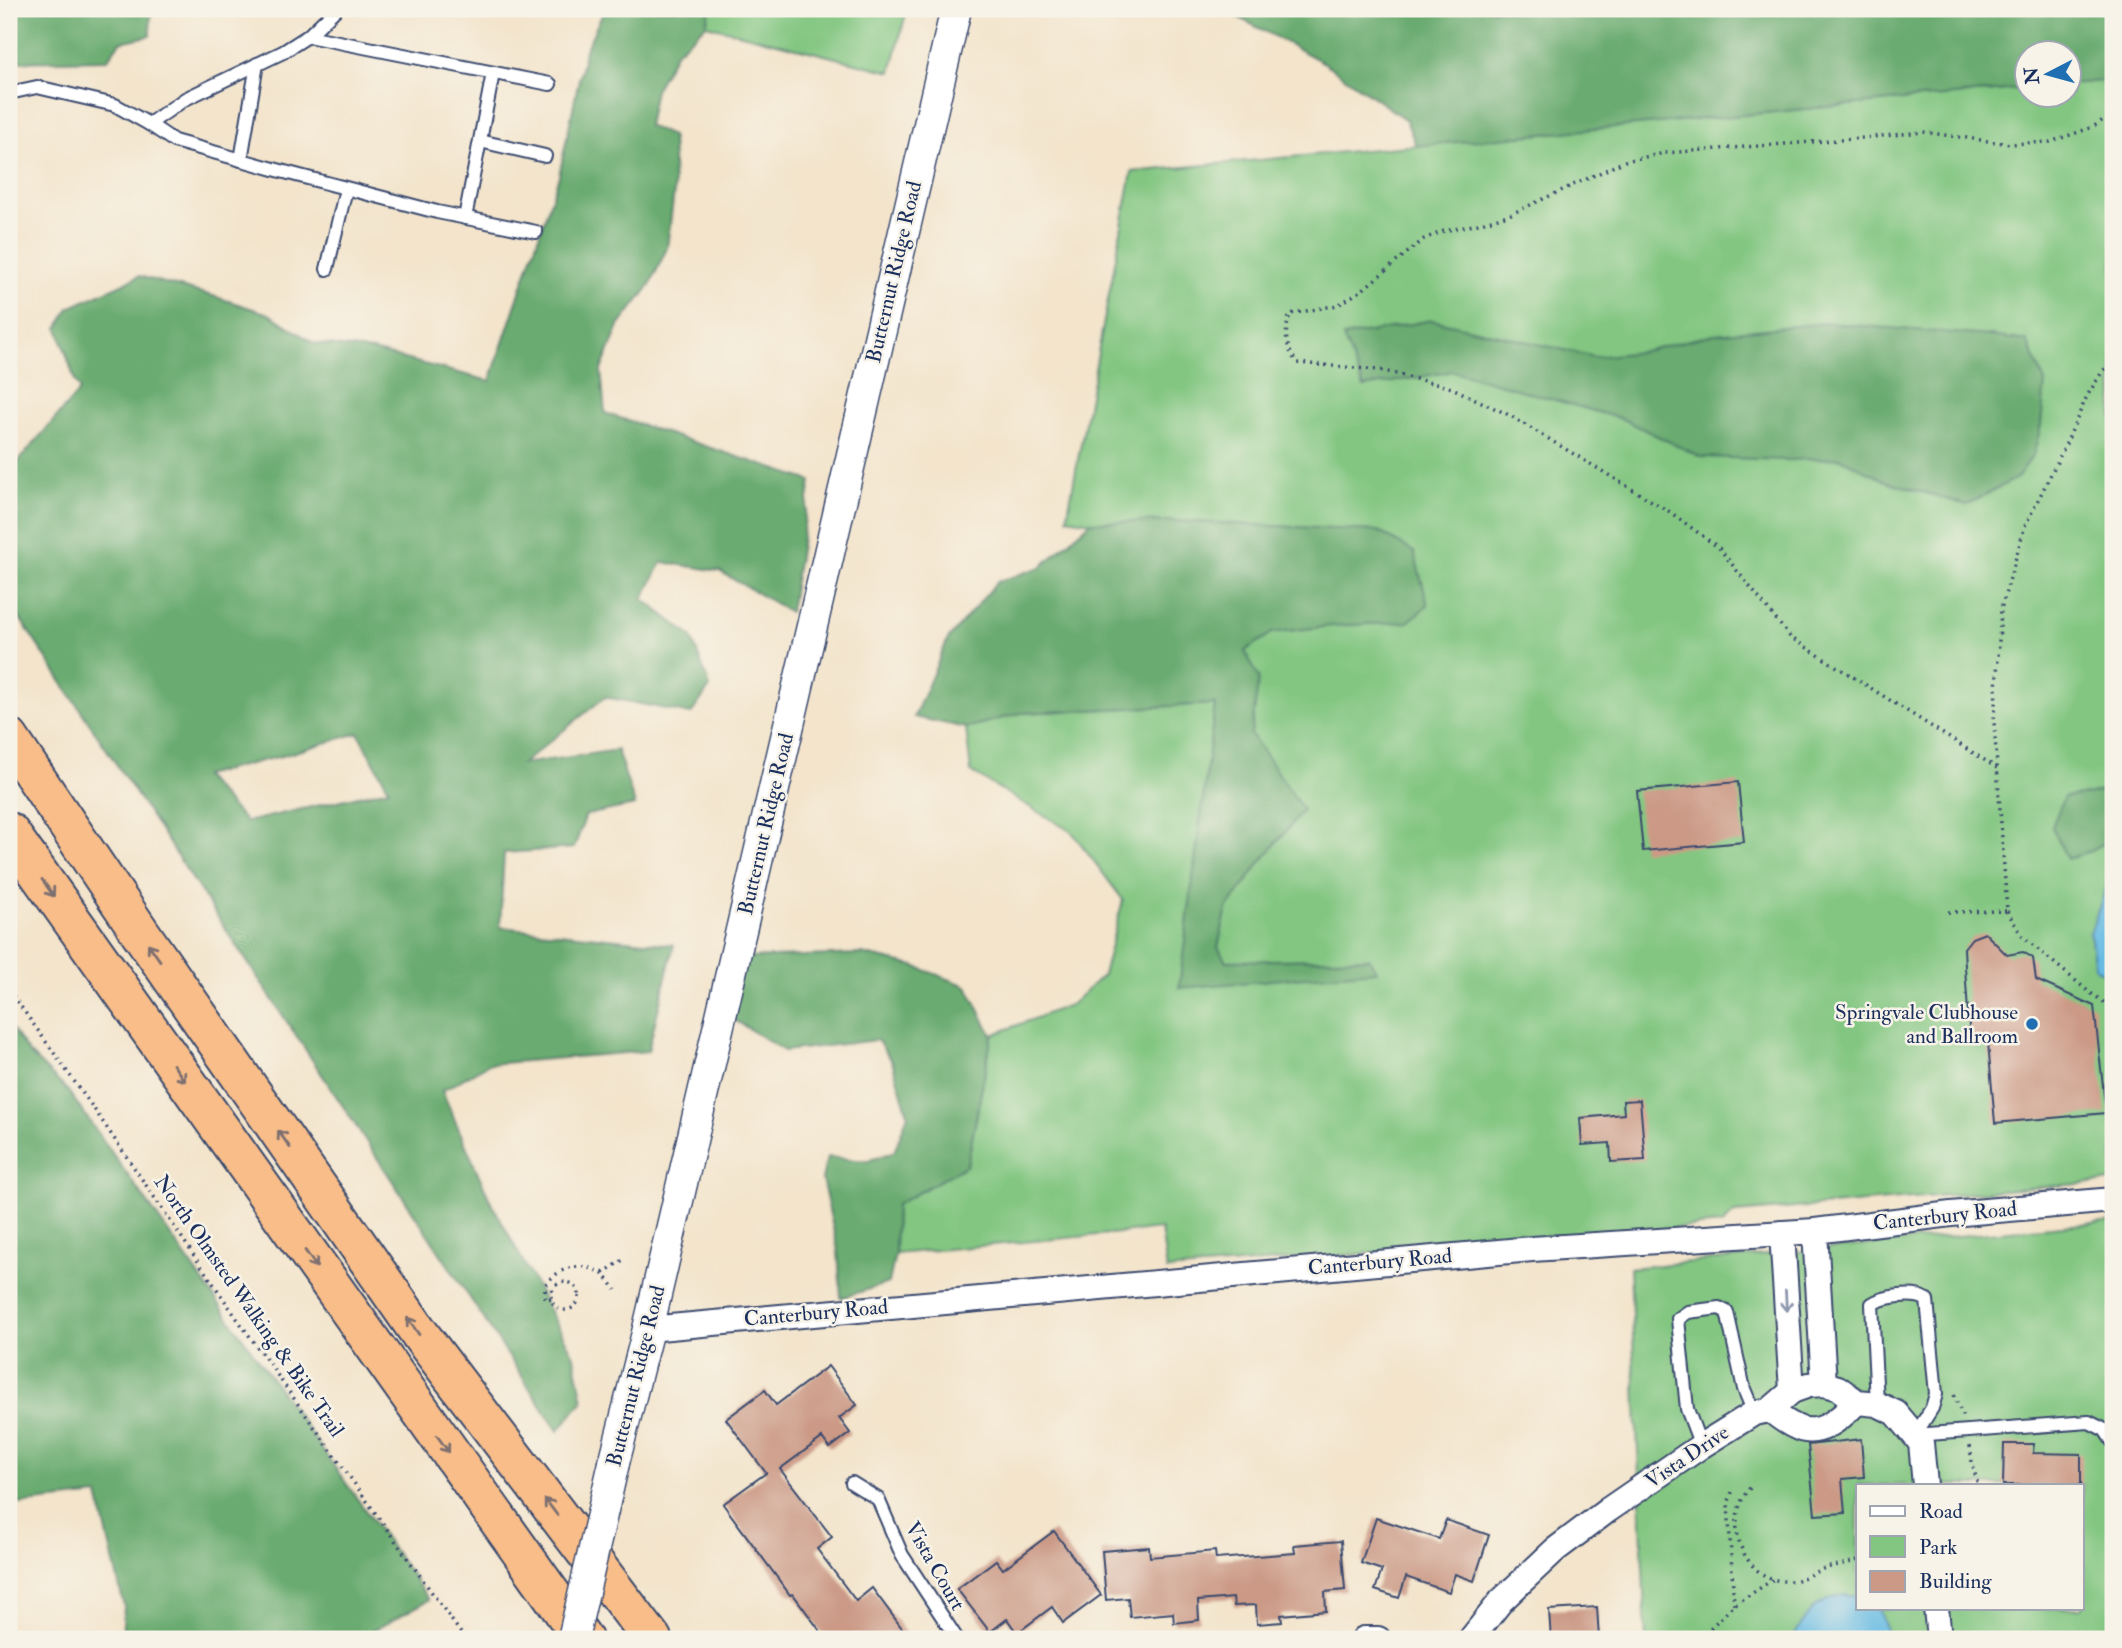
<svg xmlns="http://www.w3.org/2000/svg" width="2122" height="1648" font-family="'IM FELL Double Pica',serif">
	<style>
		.green { fill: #82c681; stroke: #4e7a70; stroke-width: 2; fill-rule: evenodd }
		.forest { fill: #69ab6f; stroke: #426d66; stroke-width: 2; fill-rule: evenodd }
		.water { fill: #67bbe3; stroke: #4175a0; stroke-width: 2 }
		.building { fill: #cb9985 }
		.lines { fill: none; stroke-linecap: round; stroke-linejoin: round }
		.service-casing { stroke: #3b4a6e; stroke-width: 16 }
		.minor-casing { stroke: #3b4a6e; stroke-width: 28 }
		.tertiary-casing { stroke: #3b4a6e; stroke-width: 33 }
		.motorway-casing { stroke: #3b4a6e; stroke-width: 42 }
		.path { stroke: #3b4a6e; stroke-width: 3.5; stroke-dasharray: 2 5; stroke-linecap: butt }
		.service { stroke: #fff; stroke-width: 12 }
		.minor { stroke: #fff; stroke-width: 24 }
		.tertiary { stroke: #fff; stroke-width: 30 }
		.motorway { stroke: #f8bd88; stroke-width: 38 }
		.tertiary-bridge-casing { stroke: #3b4a6e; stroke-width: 33; stroke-linecap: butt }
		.tertiary-bridge { stroke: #fff; stroke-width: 30 }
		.oneway { stroke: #7e6f71 }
		.oneway2 { stroke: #8d97ae }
		.poi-dot { fill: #1f6fb2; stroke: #f7f3e8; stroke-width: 2.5 }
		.labels { text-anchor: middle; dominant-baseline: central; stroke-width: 5; stroke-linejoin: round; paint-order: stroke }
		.street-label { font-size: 21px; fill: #1b2f5e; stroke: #f7f3e8 }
		.poi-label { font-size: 21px; fill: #1b2f5e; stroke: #f7f3e8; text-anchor: end }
	</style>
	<rect width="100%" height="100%" fill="#f7f3e8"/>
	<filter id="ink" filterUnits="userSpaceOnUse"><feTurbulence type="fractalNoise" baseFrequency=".0143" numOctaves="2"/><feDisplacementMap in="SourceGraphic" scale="14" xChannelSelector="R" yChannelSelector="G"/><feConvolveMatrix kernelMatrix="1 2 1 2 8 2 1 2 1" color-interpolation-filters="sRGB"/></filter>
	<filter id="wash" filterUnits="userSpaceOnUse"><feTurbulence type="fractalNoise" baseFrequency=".00686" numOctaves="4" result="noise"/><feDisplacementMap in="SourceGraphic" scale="28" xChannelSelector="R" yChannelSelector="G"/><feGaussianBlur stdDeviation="1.57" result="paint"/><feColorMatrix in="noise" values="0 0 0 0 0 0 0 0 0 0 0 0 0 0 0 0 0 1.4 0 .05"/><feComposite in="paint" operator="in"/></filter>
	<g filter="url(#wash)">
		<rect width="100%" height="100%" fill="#f3e4cb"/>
		<g class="green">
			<polygon points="710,9 907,9 891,72 706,25"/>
			<polygon points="2113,80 2113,1181 1735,1213 1722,1224 1167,1270 1161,1229 895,1254 896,1205 967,1165 992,1035 1072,1004 1103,975 1123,900 1072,832 971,772 966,728 1020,713 1215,704 1235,547 1067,518 1132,172 2027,88 2028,94 2070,94 2070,84"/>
			<path d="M2113,1221V1639H1646L1630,1268ZM1858,1485H2082V1608H1858Z"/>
		</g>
		<g class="forest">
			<polygon points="9,9 151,9 150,36 120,42 107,60 9,62"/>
			<path d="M605,9H710L706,25L676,52L655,90L648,126L672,136L674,192L667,248L650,285L619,326L601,370L605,413L811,481L790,612L719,571L662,562L643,599L691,636L710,687L691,714L605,697L522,764L617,750L635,805L586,815L574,848L504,853L500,927L674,945L648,1051L489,1064L442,1091L489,1198L574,1356L583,1401L558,1431L9,602V472L80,390L75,381L58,328L69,308L139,276L213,296L269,314L314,343L373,351L490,381L559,176L585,50ZM358,733L389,789L246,822L203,776L285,755Z"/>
			<polygon points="1227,9 2113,9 2113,80 2070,84 2070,52 2028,52 2027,88 1416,146 1406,120 1323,62 1230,13"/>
			<polygon points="1432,320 1595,357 1640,352 1714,334 1826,323 1990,336 2027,341 2045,382 2041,425 2034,453 2017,478 1966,505 1886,481 1841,458 1788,460 1701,457 1622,419 1453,371 1364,387 1343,337"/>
			<polygon points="1178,521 1378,531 1414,552 1428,605 1408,622 1331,626 1272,633 1245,651 1259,678 1251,734 1303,810 1260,863 1227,909 1218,947 1226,961 1369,958 1377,971 1179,988 1215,704 1021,713 966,728 914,717 948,639 997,582 1041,567 1091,522"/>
			<path d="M2113,787C2113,799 2116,816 2113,828C2107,848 2085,854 2067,859L2052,827L2064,797L2091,794Z"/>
			<polygon points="862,954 914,966 967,986 992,1035 967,1165 896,1205 895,1254 889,1283 841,1298 838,1250 822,1179 827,1157 867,1161 894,1152 908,1114 892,1061 877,1040 784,1051 730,1017 744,958"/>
			<polygon points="9,1025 29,1053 68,1091 429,1600 358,1639 122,1639 124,1606 98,1495 9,1505"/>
		</g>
		<g class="water">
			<polygon points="2113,827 2113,980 2095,967 2090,933 2108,883 2105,841"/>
			<path d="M1844,1595L1858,1597V1608C1863,1608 1873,1606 1877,1609C1884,1614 1886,1631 1887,1639H1792C1810,1612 1810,1603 1844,1595Z"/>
		</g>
		<g id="blocks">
			<g class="building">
				<polygon points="1738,782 1744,842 1643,851 1637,791"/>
				<polygon points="1985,933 2007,955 2023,952 2033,958 2036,980 2094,1006 2106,1113 1995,1123 1988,1042 1970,1042 1965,967 1964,948 1972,938"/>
				<polygon points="1640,1100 1645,1160 1611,1162 1610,1143 1582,1145 1580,1118 1624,1114 1623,1101"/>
				<polygon points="828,1366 857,1405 839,1418 850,1433 830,1448 822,1438 780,1469 832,1537 817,1549 856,1601 872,1588 910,1639 826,1639 793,1594 790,1595 723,1504 766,1473 726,1419 765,1390 776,1405"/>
				<polygon points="1861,1439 1864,1477 1842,1479 1845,1513 1815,1515 1808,1445"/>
				<polygon points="2004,1444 2034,1444 2033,1453 2081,1454 2081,1485 2003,1485"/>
				<polygon points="1376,1518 1439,1539 1446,1520 1489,1535 1474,1581 1455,1574 1449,1592 1406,1577 1399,1598 1375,1590 1382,1570 1361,1563"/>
				<polygon points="1054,1531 1101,1595 1063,1623 1052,1607 1017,1633 1007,1619 990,1632 957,1589 996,1560 1003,1569"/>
				<polygon points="1341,1541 1345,1590 1325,1592 1326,1611 1281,1615 1282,1622 1257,1624 1256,1605 1234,1606 1233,1598 1198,1601 1199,1620 1174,1623 1173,1613 1130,1617 1128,1598 1106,1600 1102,1551 1149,1547 1150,1557 1215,1551 1216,1559 1295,1553 1294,1545"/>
				<polygon points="1597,1607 1599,1639 1551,1639 1549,1610"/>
			</g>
		</g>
	</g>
	<g filter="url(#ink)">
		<use href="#blocks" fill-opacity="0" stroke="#3b4a6e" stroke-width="2"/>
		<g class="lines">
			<defs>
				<g id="service">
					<polyline points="336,9 308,36 283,52 185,99 149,124 174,141 281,171 437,212 536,232"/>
					<polyline points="308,36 550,84"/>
					<polyline points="9,93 37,87 115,105 149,124"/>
					<polyline points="480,141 545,156"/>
					<polyline points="241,160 257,64"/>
					<polyline points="465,218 493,73"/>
					<polyline points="327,269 346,189"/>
					<path d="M1877,1404L1872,1304C1884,1296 1915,1292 1927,1300L1936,1394L1932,1408L1915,1435"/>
					<polyline points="1915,1435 2089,1422 2105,1430 2113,1442"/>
					<polyline points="1701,1446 1687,1409 1678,1319 1688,1312 1719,1308 1727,1312 1744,1389 1754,1413"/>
					<polyline points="852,1483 878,1499 902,1555 957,1639"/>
				</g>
				<g id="minor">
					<polyline points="1815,1231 1824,1384"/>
					<polyline points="1782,1233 1792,1391"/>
					<polyline points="648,1329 1532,1249 1815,1231 1951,1214 2113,1200"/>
					<path d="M1770,1410C1778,1416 1785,1422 1794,1426C1818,1440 1841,1418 1857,1402"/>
					<polyline points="1936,1608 1939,1639"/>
					<polyline points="1364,1639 1378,1639"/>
					<polyline points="1471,1639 1501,1601 1555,1550 1608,1510 1701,1446 1754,1413 1770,1410 1792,1391 1809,1385 1824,1384 1838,1388 1857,1402 1877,1404 1896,1413 1921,1443 1925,1485"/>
				</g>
				<polyline id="tertiary" points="614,1463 648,1329 956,9"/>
				<g id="motorway">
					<polyline points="9,738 140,932 422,1337 652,1639"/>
					<polyline points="9,832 583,1639"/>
				</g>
			</defs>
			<use href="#service" class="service-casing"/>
			<use href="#minor" class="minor-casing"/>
			<use href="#tertiary" class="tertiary-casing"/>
			<use href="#motorway" class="motorway-casing"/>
			<g class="path">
				<path d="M1997,768L1790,637L1719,548L1670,512L1509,415L1452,388L1380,370L1297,363C1285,346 1284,333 1290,314L1338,305L1361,291L1424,239L1444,231L1478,224L1511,214L1625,161L1665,153L1852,139L1923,132L2010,144L2050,142L2093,127L2113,113"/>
				<polyline points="2007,911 2022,936 2089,992 2113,1008"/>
				<polyline points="1948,912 2007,911 1994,722 2001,609 2025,526 2065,446 2087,396 2102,372 2113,360"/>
				<polyline points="9,990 94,1109 236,1317 465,1639"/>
				<polyline points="603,1273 623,1260"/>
				<circle cx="565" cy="1296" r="14"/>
				<path d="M551,1299H545V1285C559,1267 581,1261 601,1273C607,1276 612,1285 616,1290"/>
				<polyline points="1954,1395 1963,1417"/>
				<polyline points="1970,1446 1972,1462 1978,1485"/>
				<path d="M1750,1488C1720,1521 1744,1585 1791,1581C1804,1580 1814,1571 1826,1568C1837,1565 1847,1564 1858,1560"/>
				<polyline points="1732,1492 1728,1504 1734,1605"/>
				<polyline points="1702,1639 1705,1633 1734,1605 1774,1579"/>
			</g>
			<use href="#service" class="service"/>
			<use href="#minor" class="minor"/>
			<use href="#tertiary" class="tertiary"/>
			<use href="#motorway" class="motorway"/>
			<defs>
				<polyline id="tertiary-bridge" points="573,1639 614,1463"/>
			</defs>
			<use href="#tertiary-bridge" class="tertiary-bridge-casing"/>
			<use href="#tertiary-bridge" class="tertiary-bridge"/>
		</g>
		<defs><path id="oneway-shaft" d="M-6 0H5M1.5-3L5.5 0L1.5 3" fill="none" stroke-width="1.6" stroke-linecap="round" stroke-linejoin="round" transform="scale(1.75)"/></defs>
		<g class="oneway">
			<use href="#oneway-shaft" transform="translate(48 888) rotate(55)"/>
			<use href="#oneway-shaft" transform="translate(154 952) rotate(-125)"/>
			<use href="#oneway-shaft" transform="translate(179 1073) rotate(55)"/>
			<use href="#oneway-shaft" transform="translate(284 1139) rotate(-125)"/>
			<use href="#oneway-shaft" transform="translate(311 1259) rotate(55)"/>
			<use href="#oneway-shaft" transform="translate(413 1326) rotate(-125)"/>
			<use href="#oneway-shaft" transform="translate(443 1444) rotate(54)"/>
			<use href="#oneway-shaft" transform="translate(551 1507) rotate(-127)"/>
		</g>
		<use class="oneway2" href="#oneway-shaft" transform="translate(1786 1301) rotate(87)"/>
	</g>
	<circle class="poi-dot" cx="2032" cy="1024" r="7"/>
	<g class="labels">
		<g class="street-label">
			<text transform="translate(894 272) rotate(-77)">Butternut Ridge Road</text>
			<text transform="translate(766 824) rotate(-77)">Butternut Ridge Road</text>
			<text transform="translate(1945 1216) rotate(-6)">Canterbury Road</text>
			<text transform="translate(1380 1262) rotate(-5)">Canterbury Road</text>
			<text transform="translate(249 1306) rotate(55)">North Olmsted Walking &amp; Bike Trail</text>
			<text transform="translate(816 1313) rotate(-5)">Canterbury Road</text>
			<text transform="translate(636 1376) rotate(-76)">Butternut Ridge Road</text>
			<text transform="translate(1687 1457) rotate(-34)">Vista Drive</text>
			<text transform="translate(935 1566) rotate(60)">Vista Court</text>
		</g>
		<g class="poi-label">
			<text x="2018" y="1012">Springvale Clubhouse<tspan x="2018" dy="24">and Ballroom</tspan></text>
		</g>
	</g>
	<rect width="2122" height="1648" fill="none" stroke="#f7f3e8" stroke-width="35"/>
	<rect x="1856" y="1484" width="228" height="126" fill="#f7f3e8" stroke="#9fa5b1" stroke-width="2"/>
	<rect x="1870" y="1506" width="35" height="10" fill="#ffffff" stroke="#9fa5b1" stroke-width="2"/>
	<text x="1919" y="1518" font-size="21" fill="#1b2f5e">Road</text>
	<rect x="1870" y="1536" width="35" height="21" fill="#82c681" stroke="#9fa5b1" stroke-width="2"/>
	<text x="1919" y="1554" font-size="21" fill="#1b2f5e">Park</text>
	<rect x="1870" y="1571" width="35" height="21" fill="#cb9985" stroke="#9fa5b1" stroke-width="2"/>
	<text x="1919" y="1588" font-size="21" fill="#1b2f5e">Building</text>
	<g transform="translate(2048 74) rotate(264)"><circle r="33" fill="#f7f3e8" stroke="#9fa5b1" stroke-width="2"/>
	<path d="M0-5L12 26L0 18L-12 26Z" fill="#1f6fb2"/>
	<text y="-10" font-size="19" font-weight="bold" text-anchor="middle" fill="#1b2f5e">N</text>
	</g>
</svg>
